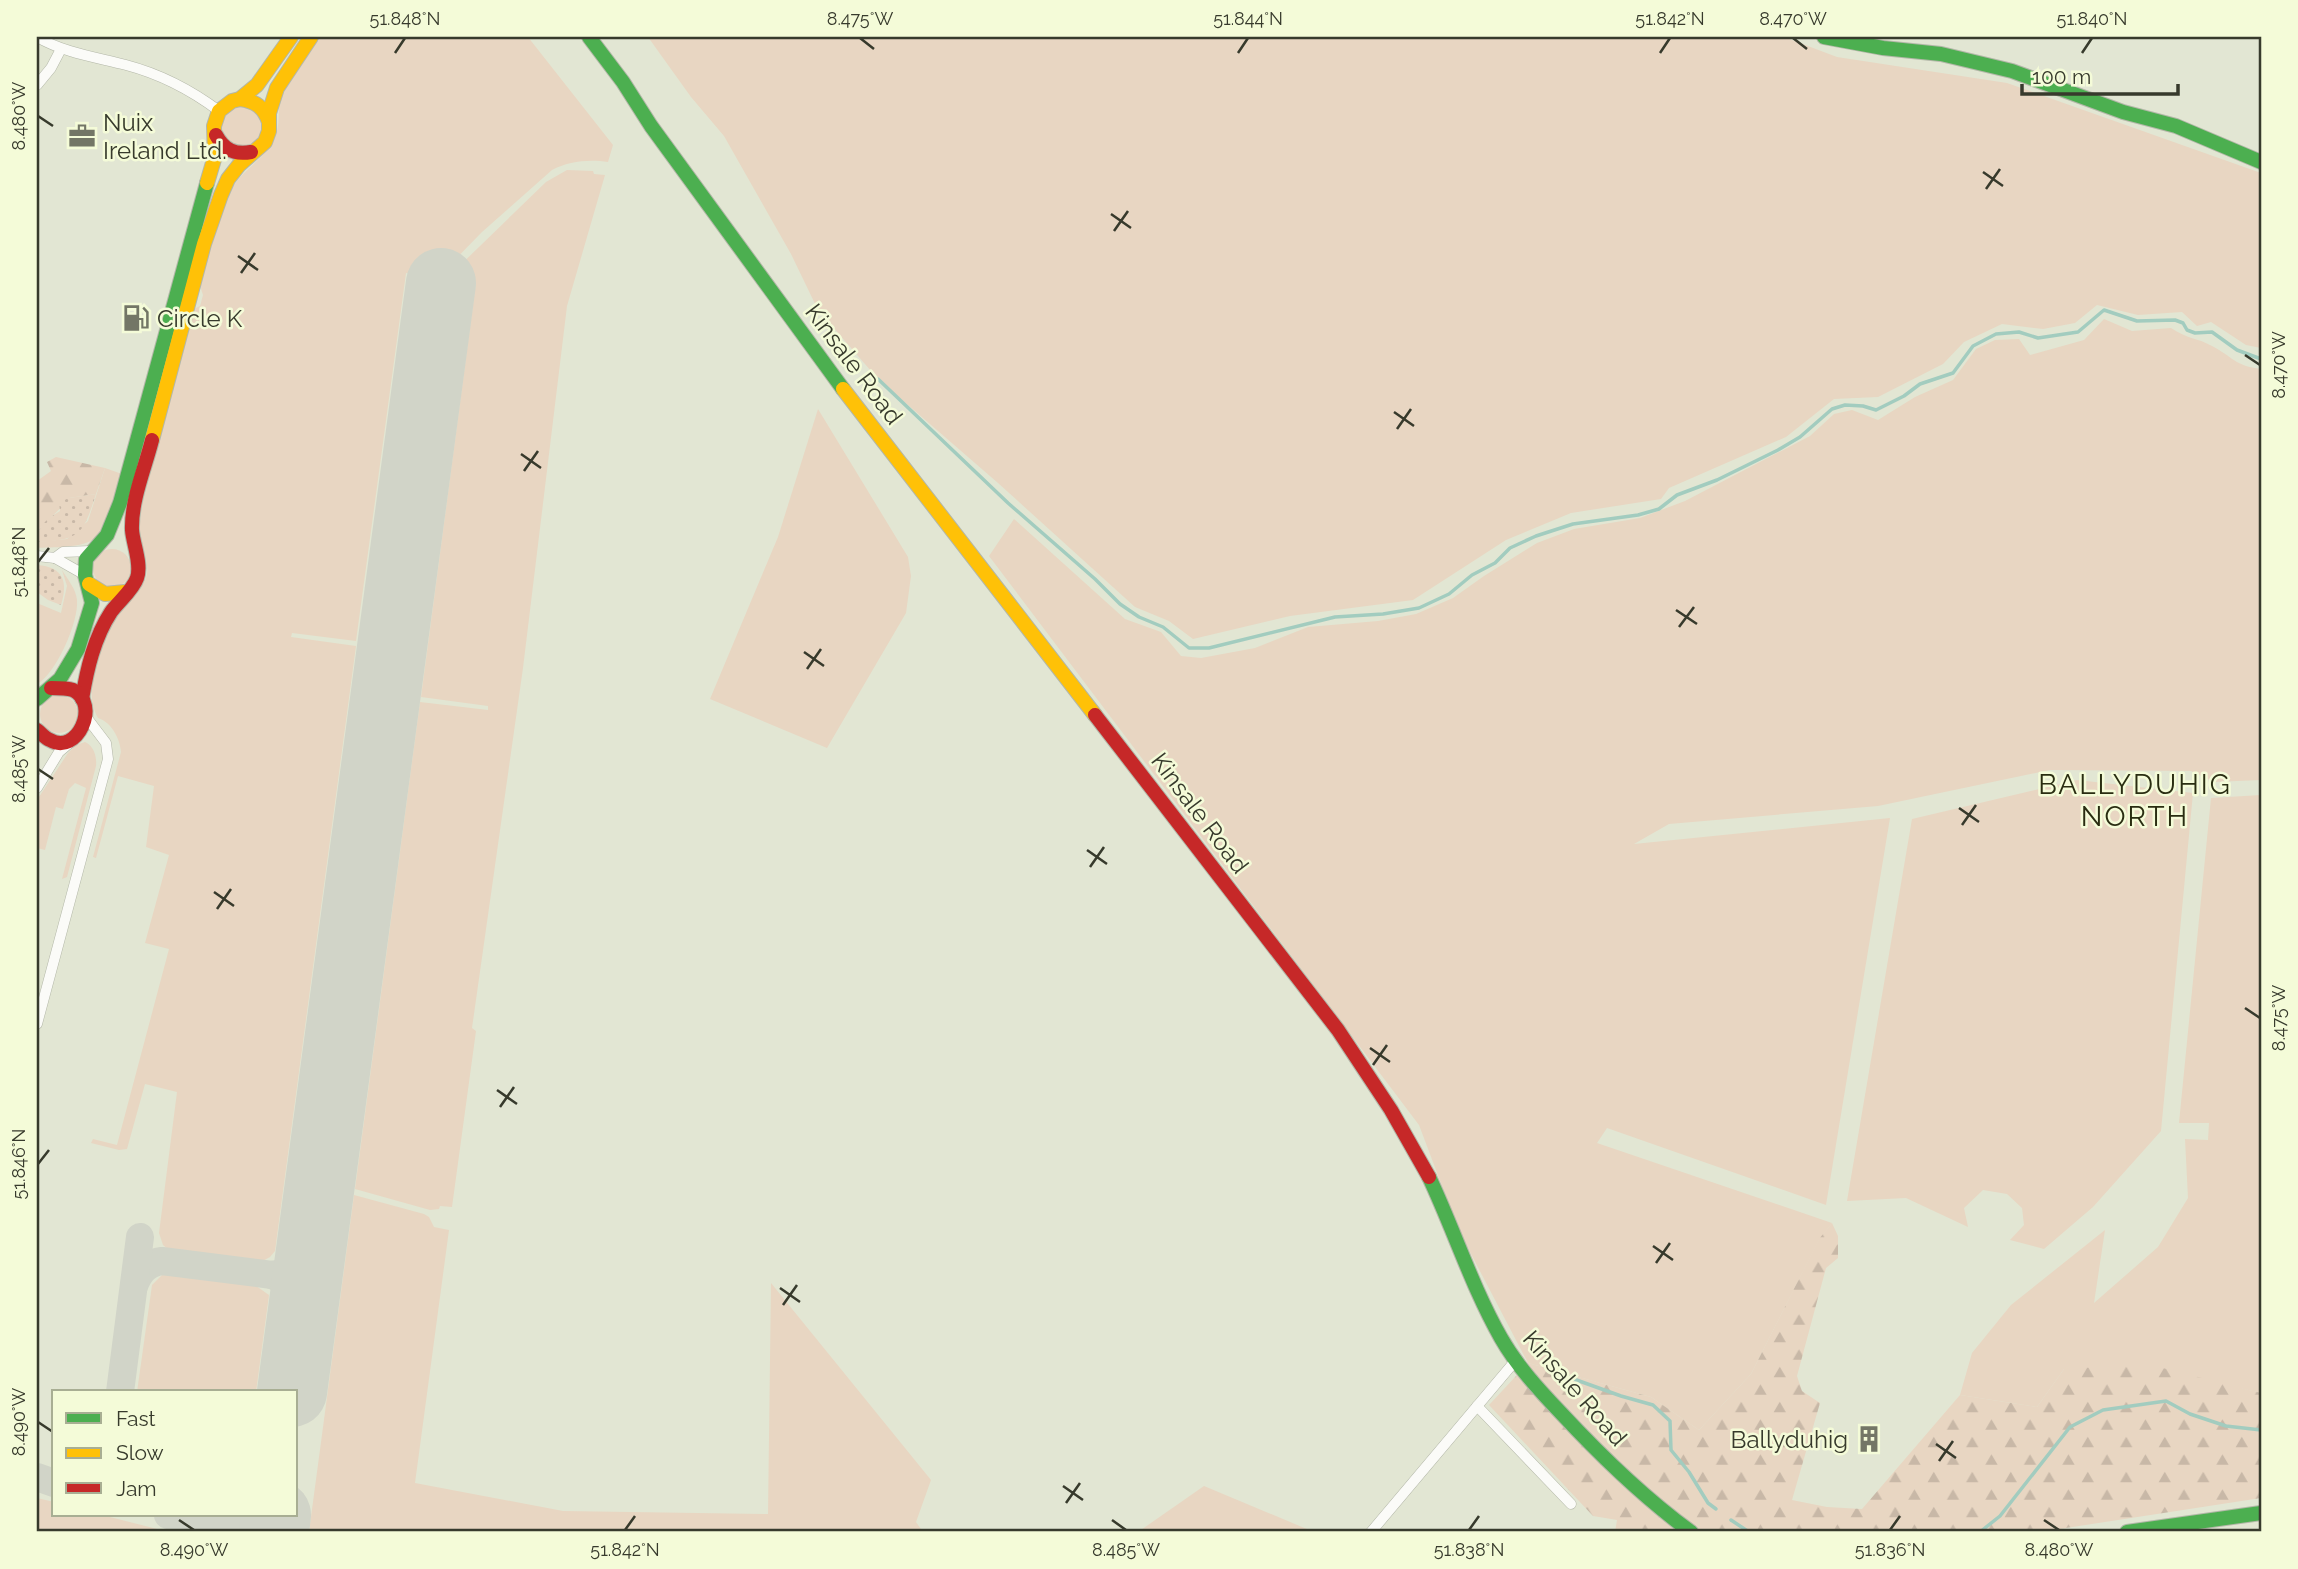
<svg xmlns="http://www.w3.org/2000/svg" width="2298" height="1569" font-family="Raleway,sans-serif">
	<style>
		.green { fill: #e8d6c2 }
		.forest { fill: url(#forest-firs) }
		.park { fill: url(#park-dots) }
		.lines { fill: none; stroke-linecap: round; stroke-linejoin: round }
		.stream { stroke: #a2ccbf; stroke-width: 3.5 }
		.taxiway { stroke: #d1d4c8; stroke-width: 28 }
		.runway { stroke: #d1d4c8; stroke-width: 70 }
		.street-casing { stroke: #b3b7a8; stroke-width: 11 }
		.fast-casing { stroke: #b3b7a8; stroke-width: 16 }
		.slow-casing { stroke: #b3b7a8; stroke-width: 16 }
		.jam-casing { stroke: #b3b7a8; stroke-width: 16 }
		.street { stroke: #fbfbf8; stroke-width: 10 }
		.fast { stroke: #4caf50; stroke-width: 14 }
		.slow { stroke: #ffc107; stroke-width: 14 }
		.jam { stroke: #c62828; stroke-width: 14 }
		.ticks { fill: none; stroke: #373a2c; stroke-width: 2.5 }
		.labels { text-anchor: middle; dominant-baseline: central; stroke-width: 5; stroke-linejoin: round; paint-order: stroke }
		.poi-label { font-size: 24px; fill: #373a2c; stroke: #f4fbd8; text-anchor: start }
		.street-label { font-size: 24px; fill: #373a2c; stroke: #f4fbd8 }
		.quarter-label { font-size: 28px; letter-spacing: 2px; fill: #292d11; stroke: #f4fbd8 }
		.neatline { fill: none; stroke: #373a2c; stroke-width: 2.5 }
		.ticks-label { font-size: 18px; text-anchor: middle; fill: #373a2c }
	</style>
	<defs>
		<pattern id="forest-firs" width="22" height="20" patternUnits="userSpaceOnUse" patternTransform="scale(1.75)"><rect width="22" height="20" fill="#e8d6c2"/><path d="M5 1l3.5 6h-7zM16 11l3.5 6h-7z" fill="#c8b8a7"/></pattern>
		<pattern id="park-dots" width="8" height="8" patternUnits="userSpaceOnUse" patternTransform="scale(1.75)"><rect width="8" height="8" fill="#e8d6c2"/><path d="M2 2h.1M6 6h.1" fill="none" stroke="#c8b8a7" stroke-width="1.8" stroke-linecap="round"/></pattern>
	</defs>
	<rect width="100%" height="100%" fill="#e2e6d3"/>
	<g class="green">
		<path d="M318,37H528L613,145L608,162C590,159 568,161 552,170L482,232L439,276L406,273L356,641L292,633L291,637L356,646L275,1251L270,1257L259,1263L170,1251L163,1245L159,1233L177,1092L145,1084L127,1149L119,1150L91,1143L93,1139L117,1145L169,949L145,943L169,855L146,847L154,786L118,776L96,858L93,857L121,752C120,738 111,722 98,718C81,689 101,638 118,612C127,599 143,591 147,574C149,561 141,545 140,531C139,521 142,510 143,500L194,309L200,306L203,295L200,286C208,257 217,213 232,188C243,170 265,158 274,139C281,127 277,110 281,97C288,75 305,55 318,37Z"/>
		<polygon points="648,37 1784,37 1837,57 2007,83 2261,173 2261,348 2246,345 2211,322 2197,326 2182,312 2138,315 2097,305 2075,323 2043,329 2002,324 1964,342 1943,364 1878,397 1834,399 1786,437 1669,488 1661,499 1571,513 1506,540 1413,600 1290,616 1193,639 1169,621 1135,607 998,483 878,379 818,310 791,254 724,136 691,97"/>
		<circle cx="242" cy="126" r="20"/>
		<polygon points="567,170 593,171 594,174 605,175 567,306 523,668 472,1028 476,1031 452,1207 440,1206 439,1209 430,1210 355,1189 420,702 488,710 488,706 421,697 476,282 447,278 546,182"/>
		<path d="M2104,319L2132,331L2171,328C2187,339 2198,338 2212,346C2233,357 2235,366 2261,369V780L2214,782L2191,771L2050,770L1878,806L1669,824L1634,844L1890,818L1826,1205L1607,1128L1597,1143L1832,1223L1819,1240L1751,1374L1699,1430L1651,1397L1528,1363L1459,1231L1419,1125L989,556L1014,519L1125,619L1161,632L1181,656L1201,658L1255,648L1308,627L1378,621L1416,614L1453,598L1484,576L1537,543L1574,529L1640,518L1685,501L1810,436L1834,414L1852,410L1878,420L1915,397L1953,380L1976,349L1995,340L2019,339L2030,355L2084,340Z"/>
		<polygon points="818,409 908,557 911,576 906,613 827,748 710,699 778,537"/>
		<path d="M105,468L122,474C117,493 108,529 92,540C81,548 51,547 37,548V542L67,539L88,521Z"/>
		<circle cx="112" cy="568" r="19"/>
		<path d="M62,570C68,580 76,589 77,600C79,622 56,674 37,684V629L39,627L37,603L61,613L67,586Z"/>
		<circle cx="59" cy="714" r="19"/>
		<path d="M85,742C94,746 97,757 96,766L67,877L62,879L86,788L75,783L69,789L63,809L56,807L45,850L37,848V800L68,753L76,745Z"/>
		<polygon points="2077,780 2193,793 2161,1131 2093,1207 2044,1249 2010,1240 2024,1225 2022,1208 2007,1194 1983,1190 1964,1208 1968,1227 1906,1198 1847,1201 1912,819"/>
		<polygon points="2261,795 2261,1393 2230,1386 2064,1369 2037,1407 1960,1395 1972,1353 2011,1305 2105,1230 2094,1303 2158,1247 2188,1198 2185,1139 2208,1140 2209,1123 2179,1123 2211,798"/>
		<polygon points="354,1195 424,1214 429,1217 434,1227 449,1230 415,1483 563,1511 768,1514 771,1283 931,1480 916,1522 923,1532 309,1532"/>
		<polygon points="167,1270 252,1283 269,1295 256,1392 137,1392 152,1285"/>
		<polygon points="1204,1486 1314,1532 1138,1532"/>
		<polygon points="37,1498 54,1502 54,1515 102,1515 169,1532 37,1532"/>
	</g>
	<g class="forest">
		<path d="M56,457L105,468L96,494L69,498C60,511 47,519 37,532V481L51,471L47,462Z"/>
		<polygon points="1832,1223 1838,1236 1838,1258 1826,1268 1797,1376 1802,1391 1820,1403 1792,1500 1827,1507 1862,1509 1960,1395 2037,1407 2064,1369 2147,1364 2261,1393 2261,1498 2040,1532 1615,1532 1617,1520 1593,1516 1489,1405 1528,1363 1651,1397 1699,1430 1751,1374 1819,1239"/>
	</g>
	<g class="park">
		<path d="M96,494C83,534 81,540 37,542C37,526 47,519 60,511L59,502L69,498Z"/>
		<path d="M37,565C64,567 68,582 61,605L48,600L37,592Z"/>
	</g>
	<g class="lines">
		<g class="stream">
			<polyline points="878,379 1008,503 1095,579 1120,604 1139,617 1163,627 1189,648 1209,648 1335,617 1383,614 1419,608 1449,594 1472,575 1495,563 1510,548 1536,536 1573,524 1638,515 1659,509 1677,495 1717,480 1778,450 1800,437 1832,409 1845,405 1863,406 1876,410 1904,396 1920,384 1953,373 1973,346 1996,334 2019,332 2038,338 2078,332 2104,310 2137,321 2175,320 2183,323 2187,330 2195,333 2212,332 2237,350 2261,359"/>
			<polyline points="1557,1373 1621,1396 1653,1405 1670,1421 1671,1450 1689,1472 1708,1503 1716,1509"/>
			<polyline points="1731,1520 1749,1532"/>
			<polyline points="1980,1532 2000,1516 2070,1427 2103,1410 2166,1401 2190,1414 2226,1426 2261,1430"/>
		</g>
		<g class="taxiway">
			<path d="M272,1275C292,1283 299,1295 303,1316"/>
			<path d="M134,1286C139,1272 147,1263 162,1261L272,1275C295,1271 305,1262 313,1240"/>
			<polyline points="120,1392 140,1237"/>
			<polyline points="37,1477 54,1483"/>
			<polyline points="168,1515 232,1532"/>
			<polyline points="226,1530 247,1528 266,1515"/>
		</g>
		<g class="runway">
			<polyline points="292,1392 441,283"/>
			<polyline points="274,1532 276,1515"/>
		</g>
		<defs>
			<g id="street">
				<path d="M37,37C65,53 95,57 126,65C160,74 191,90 219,111"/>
				<polyline points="37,85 51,68 61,49"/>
				<polyline points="37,556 55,558"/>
				<polyline points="55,558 63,552 91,551"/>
				<polyline points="55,558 85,575"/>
				<polyline points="37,788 59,752 72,741"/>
				<polyline points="37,1024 108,759 106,743 87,718"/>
				<polyline points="1477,1406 1571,1504"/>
				<polyline points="1371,1532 1516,1360"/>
			</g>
			<g id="fast">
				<polyline points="589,37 623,82 651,126 843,389"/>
				<polyline points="1824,37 1883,48 1941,54 2012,71 2123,112 2176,126 2261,162"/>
				<polyline points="37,699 60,679 78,649 92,603 85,575 86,559 107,535 120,503 207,183"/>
				<path d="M1429,1177C1454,1230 1472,1287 1501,1338C1517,1366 1539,1390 1561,1413C1601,1456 1643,1497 1691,1532"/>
				<polyline points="2127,1532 2261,1513"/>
			</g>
			<g id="slow">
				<path d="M240,99C255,101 264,107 269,122"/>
				<polyline points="207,183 215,156 214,126 219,111 232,101 240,99 257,85 291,37"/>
				<polyline points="843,389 1095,715"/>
				<polyline points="152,440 204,244 221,195 228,179 239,165 265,142 269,131 269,113 277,88 311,37"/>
				<polyline points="89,584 105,594 125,592"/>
			</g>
			<g id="jam">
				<path d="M216,135C224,150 235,155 251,152"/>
				<path d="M82,699C87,669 94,638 111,612C119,601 133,590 137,578C142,564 133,544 132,530C131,500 145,468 152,440"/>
				<polyline points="1095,715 1338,1030 1391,1110 1429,1177"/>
				<path d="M37,730C41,733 45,738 50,740C77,756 101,704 73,690C67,688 58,688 51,688"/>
			</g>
		</defs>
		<use href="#street" class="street-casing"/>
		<use href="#fast" class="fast-casing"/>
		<use href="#slow" class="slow-casing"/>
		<use href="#jam" class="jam-casing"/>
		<use href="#street" class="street"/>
		<use href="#fast" class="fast"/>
		<use href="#slow" class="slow"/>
		<use href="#jam" class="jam"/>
	</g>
	<path class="ticks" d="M860,38L874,49M1793,38L1807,49M395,53L405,38M1238,53L1248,38M1660,53L1670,38M2082,53L2092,38M38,116L53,126M1983,172L2003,186M1986,189L2000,169M1111,214L1131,228M1114,231L1128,211M238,256L258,270M241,273L255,253M2245,355L2260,365M1394,412L1414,426M1397,429L1411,409M521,454L541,468M524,471L538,451M38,562L49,548M1676,610L1697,624M1679,627L1694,607M804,652L824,666M807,669L821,649M38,769L53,779M1959,808L1979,822M1962,825L1976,805M1087,850L1107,864M1090,867L1104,847M214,892L234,906M217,909L231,889M2245,1008L2260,1018M1370,1048L1390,1062M1373,1065L1387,1045M497,1090L517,1104M500,1107L514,1087M38,1164L49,1150M1653,1246L1673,1260M1656,1263L1670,1243M780,1288L800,1302M783,1305L797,1285M38,1422L53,1432M1936,1444L1956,1458M1939,1461L1953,1441M1063,1486L1083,1500M1066,1503L1080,1483M179,1520L194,1530M1112,1520L1126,1530M2044,1520L2059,1530M625,1530L635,1516M1469,1530L1479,1516M1890,1530L1900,1516"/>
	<defs>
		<symbol id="office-bare" viewBox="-9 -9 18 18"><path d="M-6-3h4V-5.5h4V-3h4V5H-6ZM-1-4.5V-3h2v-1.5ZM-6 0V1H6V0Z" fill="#737666" stroke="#f4fbd8" stroke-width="2.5" paint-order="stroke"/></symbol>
		<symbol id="fuel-bare" viewBox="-9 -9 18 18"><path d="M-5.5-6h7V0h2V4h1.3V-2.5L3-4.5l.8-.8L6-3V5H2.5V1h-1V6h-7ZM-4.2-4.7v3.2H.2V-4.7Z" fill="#737666" stroke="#f4fbd8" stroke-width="2.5" paint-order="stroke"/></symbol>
		<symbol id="building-bare" viewBox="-9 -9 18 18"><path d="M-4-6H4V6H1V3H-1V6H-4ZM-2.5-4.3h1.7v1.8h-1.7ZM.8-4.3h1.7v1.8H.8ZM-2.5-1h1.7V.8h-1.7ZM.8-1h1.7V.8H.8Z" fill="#737666" stroke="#f4fbd8" stroke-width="2.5" paint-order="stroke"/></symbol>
	</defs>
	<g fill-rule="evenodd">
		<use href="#office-bare" x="63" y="117" width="38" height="38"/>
		<use href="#fuel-bare" x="117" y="299" width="38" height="38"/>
		<use href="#building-bare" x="1850" y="1420" width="38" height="38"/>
	</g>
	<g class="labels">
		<g class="poi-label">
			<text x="103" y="122">Nuix<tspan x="103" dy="28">Ireland Ltd.</tspan></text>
			<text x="157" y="318">Circle K</text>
			<text x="1848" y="1439" text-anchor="end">Ballyduhig</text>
		</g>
		<g class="street-label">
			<text transform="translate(854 364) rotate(53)">Kinsale Road</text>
			<text transform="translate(1200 813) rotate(53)">Kinsale Road</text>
			<text transform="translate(1575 1388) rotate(49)">Kinsale Road</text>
		</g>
		<g class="quarter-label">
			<text x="2135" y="784">BALLYDUHIG<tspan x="2135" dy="32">NORTH</tspan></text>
		</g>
	</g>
	<rect width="2298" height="1569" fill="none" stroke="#f4fbd8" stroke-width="77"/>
	<rect x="52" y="1390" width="245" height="126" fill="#f4fbd8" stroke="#a8ae93" stroke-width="2"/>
	<rect x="66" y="1413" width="35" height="10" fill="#4caf50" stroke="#a8ae93" stroke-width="2"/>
	<text x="116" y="1426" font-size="21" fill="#373a2c">Fast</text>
	<rect x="66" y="1448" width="35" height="10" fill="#ffc107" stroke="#a8ae93" stroke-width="2"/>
	<text x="116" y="1460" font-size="21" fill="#373a2c">Slow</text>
	<rect x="66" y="1483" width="35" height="10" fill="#c62828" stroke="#a8ae93" stroke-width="2"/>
	<text x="116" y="1496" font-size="21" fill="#373a2c">Jam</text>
	<path d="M2022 84v10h156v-10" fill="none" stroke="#373a2c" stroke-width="3.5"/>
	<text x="2032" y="84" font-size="21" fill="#373a2c" stroke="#f4fbd8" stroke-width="5" paint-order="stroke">100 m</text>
	<rect x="38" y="38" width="2222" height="1492" class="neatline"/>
	<g class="ticks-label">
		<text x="405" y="25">51.848°N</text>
		<text x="860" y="25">8.475°W</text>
		<text x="1248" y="25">51.844°N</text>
		<text x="1670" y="25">51.842°N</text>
		<text x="1793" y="25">8.470°W</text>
		<text x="2092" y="25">51.840°N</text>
		<text transform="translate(19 116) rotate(-90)" y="6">8.480°W</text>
		<text transform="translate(2279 365) rotate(-90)" y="6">8.470°W</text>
		<text transform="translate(19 562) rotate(-90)" y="6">51.848°N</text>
		<text transform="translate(19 769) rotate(-90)" y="6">8.485°W</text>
		<text transform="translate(2279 1018) rotate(-90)" y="6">8.475°W</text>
		<text transform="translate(19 1164) rotate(-90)" y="6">51.846°N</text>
		<text transform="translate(19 1422) rotate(-90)" y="6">8.490°W</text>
		<text x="194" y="1556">8.490°W</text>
		<text x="625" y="1556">51.842°N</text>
		<text x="1126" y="1556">8.485°W</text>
		<text x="1469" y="1556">51.838°N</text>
		<text x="1890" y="1556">51.836°N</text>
		<text x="2059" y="1556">8.480°W</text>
	</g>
</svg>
